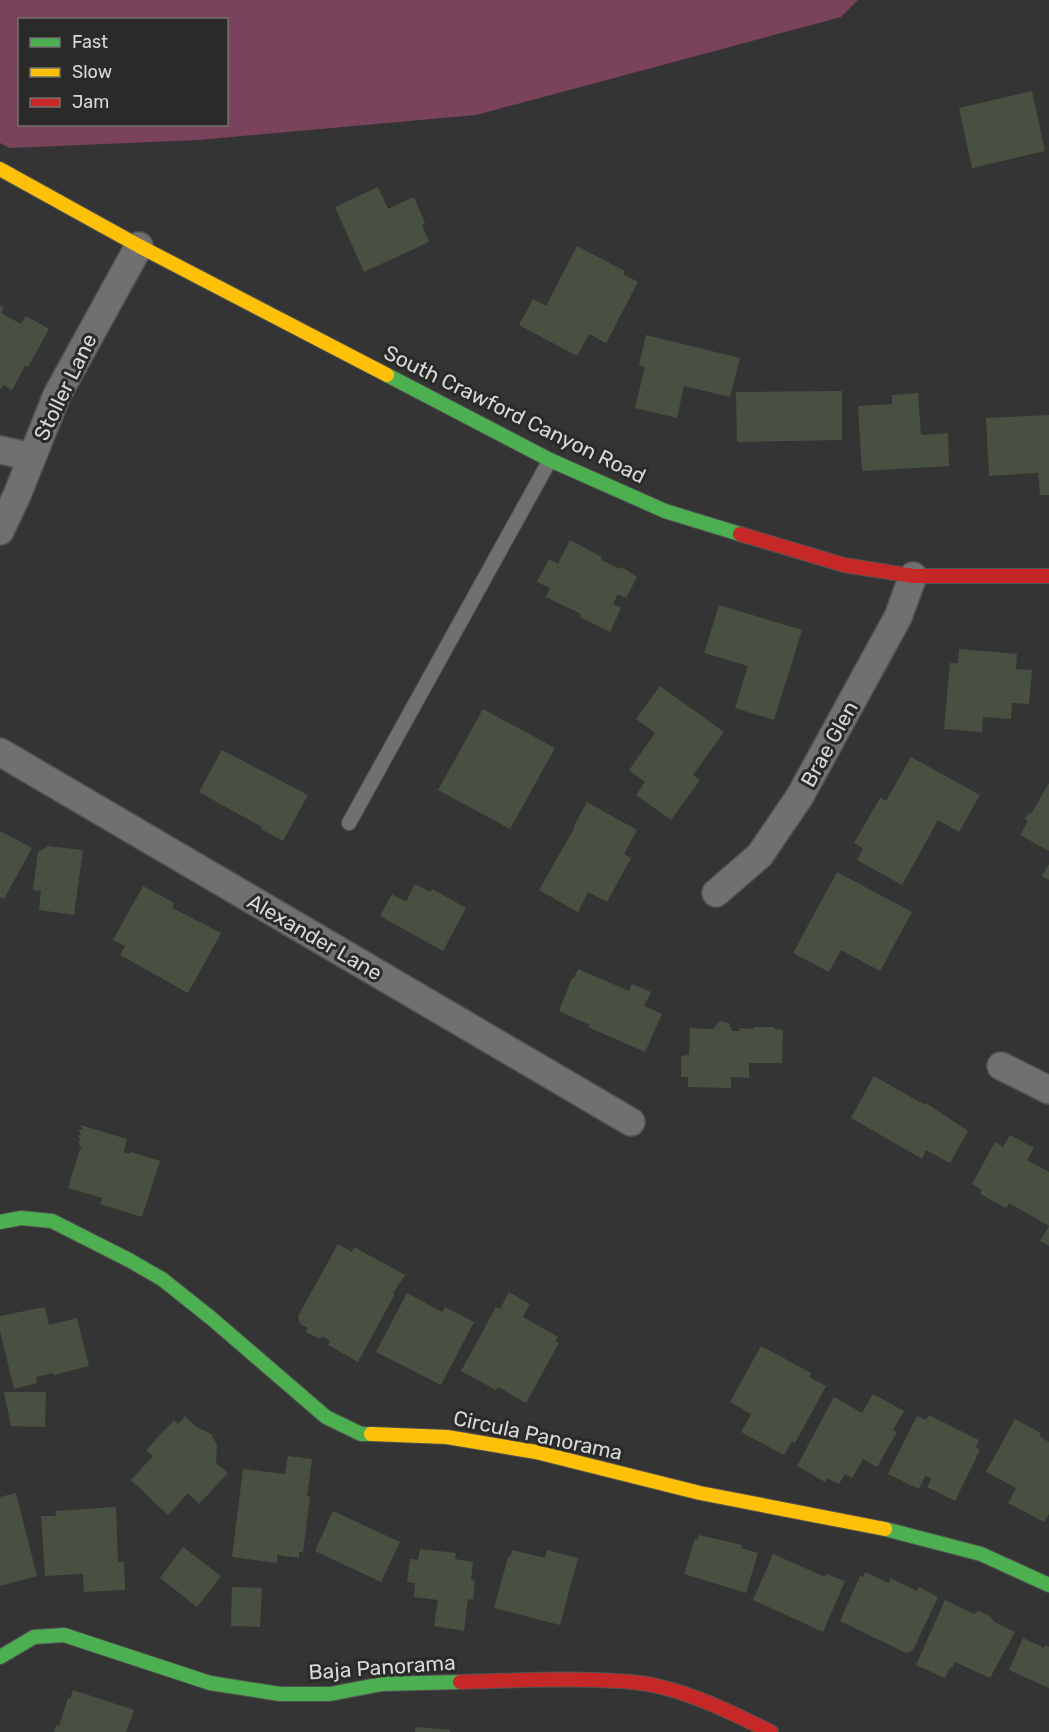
<svg xmlns="http://www.w3.org/2000/svg" width="1049" height="1732" font-family="Rubik,sans-serif">
	<style>
		.green { fill: #7a425b; fill-rule: evenodd }
		.building { fill: #485042 }
		.lines { fill: none; stroke-linecap: round; stroke-linejoin: round }
		.lane-casing { stroke: #515251; stroke-width: 16 }
		.street-casing { stroke: #515251; stroke-width: 30 }
		.fast-casing { stroke: #515251; stroke-width: 16 }
		.slow-casing { stroke: #515251; stroke-width: 16 }
		.jam-casing { stroke: #515251; stroke-width: 16 }
		.lane { stroke: #707070; stroke-width: 14 }
		.street { stroke: #707070; stroke-width: 27 }
		.fast { stroke: #4caf50; stroke-width: 14 }
		.slow { stroke: #ffc107; stroke-width: 14 }
		.jam { stroke: #c62828; stroke-width: 14 }
		.labels { text-anchor: middle; dominant-baseline: central; stroke-width: 6; stroke-linejoin: round; paint-order: stroke }
		.street-label { font-size: 21px; fill: #d8d9d7; stroke: #2a2b29 }
	</style>
	<rect width="100%" height="100%" fill="#343434"/>
	<path class="green" d="M0,0H858L841,17L476,115L198,140L10,148L0,143ZM20,20H226V124H20Z"/>
	<g class="building">
		<polygon points="1032,91 1045,151 972,168 959,108"/>
		<polygon points="378,187 388,209 414,197 425,223 422,225 429,242 364,272 335,207"/>
		<polygon points="577,246 625,271 623,274 638,282 606,343 589,334 577,356 519,325 533,299 546,306"/>
		<polygon points="0,305 4,308 1,313 21,324 26,316 49,329 28,367 25,366 12,390 3,385 0,390"/>
		<polygon points="646,335 740,358 730,397 684,386 677,418 635,408 645,367 639,365"/>
		<polygon points="842,391 842,440 737,442 736,392"/>
		<polygon points="918,393 921,435 948,433 949,466 862,471 858,406 892,404 892,395"/>
		<polygon points="1049,415 1049,495 1040,495 1038,473 989,476 986,418"/>
		<polygon points="570,540 602,557 601,560 620,569 622,567 637,577 626,598 618,594 613,604 621,608 610,632 580,617 581,614 546,597 550,588 537,582 549,559 558,564"/>
		<polygon points="719,605 802,630 774,720 735,708 748,666 704,653"/>
		<polygon points="959,649 1017,654 1016,669 1032,670 1029,704 1012,703 1011,719 983,717 982,732 944,729 950,663 958,663"/>
		<polygon points="660,686 724,732 693,775 700,780 671,820 636,795 645,782 629,770 655,733 636,719"/>
		<polygon points="483,709 555,748 510,829 438,790"/>
		<polygon points="222,750 308,795 283,841 261,829 262,827 199,792"/>
		<polygon points="911,757 980,795 959,832 938,820 902,885 857,860 863,848 854,843 880,798 886,801"/>
		<polygon points="1049,783 1049,851 1020,835 1028,821 1025,819 1029,813 1031,814"/>
		<polygon points="587,802 637,830 624,854 631,858 607,902 588,892 578,912 539,890 575,827 574,826"/>
		<polygon points="0,831 32,848 4,899 0,897"/>
		<polygon points="48,846 83,850 74,915 39,910 41,891 33,890 38,852"/>
		<polygon points="1049,864 1049,880 1042,876"/>
		<polygon points="837,872 912,912 880,971 841,950 829,972 793,953"/>
		<polygon points="415,884 430,892 432,889 466,908 443,951 380,916 392,894 406,902"/>
		<polygon points="143,886 174,903 172,908 221,933 188,993 120,955 125,946 113,940"/>
		<polygon points="578,969 629,991 632,984 651,992 644,1006 662,1014 645,1052 588,1027 590,1025 559,1011 572,978 574,978"/>
		<polygon points="720,1021 729,1023 732,1031 740,1031 739,1028 753,1029 753,1027 774,1027 774,1029 783,1030 782,1063 749,1063 749,1078 731,1077 731,1088 688,1087 688,1077 681,1077 681,1056 689,1055 690,1028 713,1029"/>
		<polygon points="874,1076 925,1105 926,1103 968,1131 950,1163 926,1150 922,1159 851,1118"/>
		<polygon points="80,1125 127,1139 124,1152 130,1154 131,1152 160,1161 142,1217 100,1204 102,1198 68,1188 80,1149 82,1150 78,1141 81,1141 78,1135 81,1135 79,1130 83,1130"/>
		<polygon points="1010,1135 1034,1148 1027,1160 1049,1172 1049,1246 1040,1241 1049,1226 1009,1203 1006,1208 980,1194 982,1190 972,1184 995,1142 1003,1147"/>
		<polygon points="338,1244 352,1252 354,1247 405,1275 393,1293 395,1294 358,1362 328,1345 330,1341 322,1336 320,1339 306,1332 308,1328 300,1324 298,1316"/>
		<polygon points="509,1292 530,1304 523,1317 558,1337 555,1341 559,1343 526,1403 498,1387 496,1390 461,1371 496,1307 500,1309"/>
		<polygon points="407,1293 442,1312 445,1307 474,1322 441,1385 376,1352"/>
		<polygon points="45,1307 49,1325 77,1318 89,1366 54,1375 53,1373 36,1377 37,1383 14,1389 0,1331 0,1316"/>
		<polygon points="761,1346 811,1373 809,1377 826,1386 795,1443 792,1441 784,1455 741,1432 751,1414 730,1402"/>
		<polygon points="4,1392 46,1392 45,1427 11,1426"/>
		<polygon points="873,1394 904,1411 893,1430 897,1432 877,1467 863,1459 852,1478 845,1474 839,1484 827,1478 825,1482 797,1466 834,1397 862,1413"/>
		<polygon points="929,1415 979,1440 976,1447 980,1450 955,1501 927,1487 932,1478 925,1476 919,1489 888,1474 917,1416 926,1420"/>
		<polygon points="185,1416 195,1426 211,1434 217,1445 216,1463 228,1473 199,1504 188,1493 168,1515 131,1480 153,1456 146,1450 174,1420 178,1424"/>
		<polygon points="1015,1419 1041,1433 1039,1436 1049,1442 1049,1514 1044,1522 1008,1503 1016,1488 986,1472"/>
		<polygon points="288,1456 312,1459 307,1496 310,1496 303,1552 299,1552 299,1558 277,1555 277,1563 232,1557 243,1469 285,1474"/>
		<polygon points="16,1493 37,1576 0,1586 0,1497"/>
		<polygon points="116,1507 118,1562 124,1562 125,1590 84,1592 83,1574 45,1576 41,1516 56,1516 55,1511"/>
		<polygon points="333,1511 400,1542 381,1582 315,1551"/>
		<polygon points="699,1535 742,1545 741,1548 758,1553 746,1593 684,1574 695,1539 697,1540"/>
		<polygon points="183,1547 221,1576 197,1607 160,1578"/>
		<polygon points="420,1549 456,1553 455,1559 473,1562 471,1580 475,1581 473,1600 468,1599 464,1631 434,1626 438,1600 414,1597 415,1583 407,1582 410,1559 418,1560"/>
		<polygon points="512,1550 545,1558 547,1550 578,1558 560,1625 494,1608 508,1557 510,1557"/>
		<polygon points="773,1554 825,1577 826,1574 845,1581 823,1632 753,1600"/>
		<polygon points="865,1572 889,1583 890,1578 917,1591 919,1587 938,1597 913,1650 906,1653 840,1621 860,1576 863,1577"/>
		<polygon points="232,1587 262,1588 260,1627 231,1626"/>
		<polygon points="945,1600 974,1614 979,1611 991,1617 994,1622 1015,1632 990,1678 955,1662 952,1668 950,1667 945,1678 916,1665"/>
		<polygon points="1023,1638 1044,1648 1045,1645 1049,1647 1049,1688 1009,1670"/>
		<polygon points="73,1690 134,1710 126,1732 54,1732 56,1725 59,1726 68,1698 70,1699"/>
		<polygon points="416,1727 450,1730 450,1732 415,1732"/>
	</g>
	<g class="lines">
		<defs>
			<polyline id="lane" points="349,823 550,460"/>
			<g id="street">
				<polyline points="0,450 32,457"/>
				<polyline points="0,531 17,495 57,395 139,246"/>
				<polyline points="0,752 631,1122"/>
				<polyline points="716,893 760,855 800,796 898,617 913,576"/>
				<polyline points="1001,1066 1049,1090"/>
			</g>
			<g id="fast">
				<polyline points="387,375 550,460 665,511 740,534"/>
				<polyline points="0,1222 21,1218 52,1221 129,1260 162,1279 211,1318 326,1417 361,1434 371,1434"/>
				<polyline points="885,1529 981,1554 1049,1585"/>
				<polyline points="0,1657 34,1637 64,1635 210,1683 280,1694 330,1694 382,1684 460,1682"/>
			</g>
			<g id="slow">
				<polyline points="0,169 139,246 387,375"/>
				<polyline points="371,1434 447,1437 536,1452 700,1493 885,1529"/>
			</g>
			<g id="jam">
				<polyline points="740,534 844,565 913,576 1049,576"/>
				<path d="M460,1682C506,1681 552,1678 598,1680C617,1681 638,1681 657,1686C697,1695 734,1714 771,1732"/>
			</g>
		</defs>
		<use href="#lane" class="lane-casing"/>
		<use href="#street" class="street-casing"/>
		<use href="#fast" class="fast-casing"/>
		<use href="#slow" class="slow-casing"/>
		<use href="#jam" class="jam-casing"/>
		<use href="#lane" class="lane"/>
		<use href="#street" class="street"/>
		<use href="#fast" class="fast"/>
		<use href="#slow" class="slow"/>
		<use href="#jam" class="jam"/>
	</g>
	<g class="labels">
		<g class="street-label">
			<text transform="translate(65 387) rotate(-64)">Stoller Lane</text>
			<text transform="translate(515 414) rotate(26)">South Crawford Canyon Road</text>
			<text transform="translate(829 744) rotate(-61)">Brae Glen</text>
			<text transform="translate(315 937) rotate(30)">Alexander Lane</text>
			<text transform="translate(538 1435) rotate(12)">Circula Panorama</text>
			<text transform="translate(382 1667) rotate(-4)">Baja Panorama</text>
		</g>
	</g>
	<rect x="18" y="18" width="210" height="108" fill="#2a2b29" stroke="#70716f" stroke-width="1.5"/>
	<rect x="30" y="38" width="30" height="9" fill="#4caf50" stroke="#70716f" stroke-width="1.5"/>
	<text x="72" y="48" font-size="18" fill="#d8d9d7">Fast</text>
	<rect x="30" y="68" width="30" height="9" fill="#ffc107" stroke="#70716f" stroke-width="1.5"/>
	<text x="72" y="78" font-size="18" fill="#d8d9d7">Slow</text>
	<rect x="30" y="98" width="30" height="9" fill="#c62828" stroke="#70716f" stroke-width="1.5"/>
	<text x="72" y="108" font-size="18" fill="#d8d9d7">Jam</text>
</svg>
